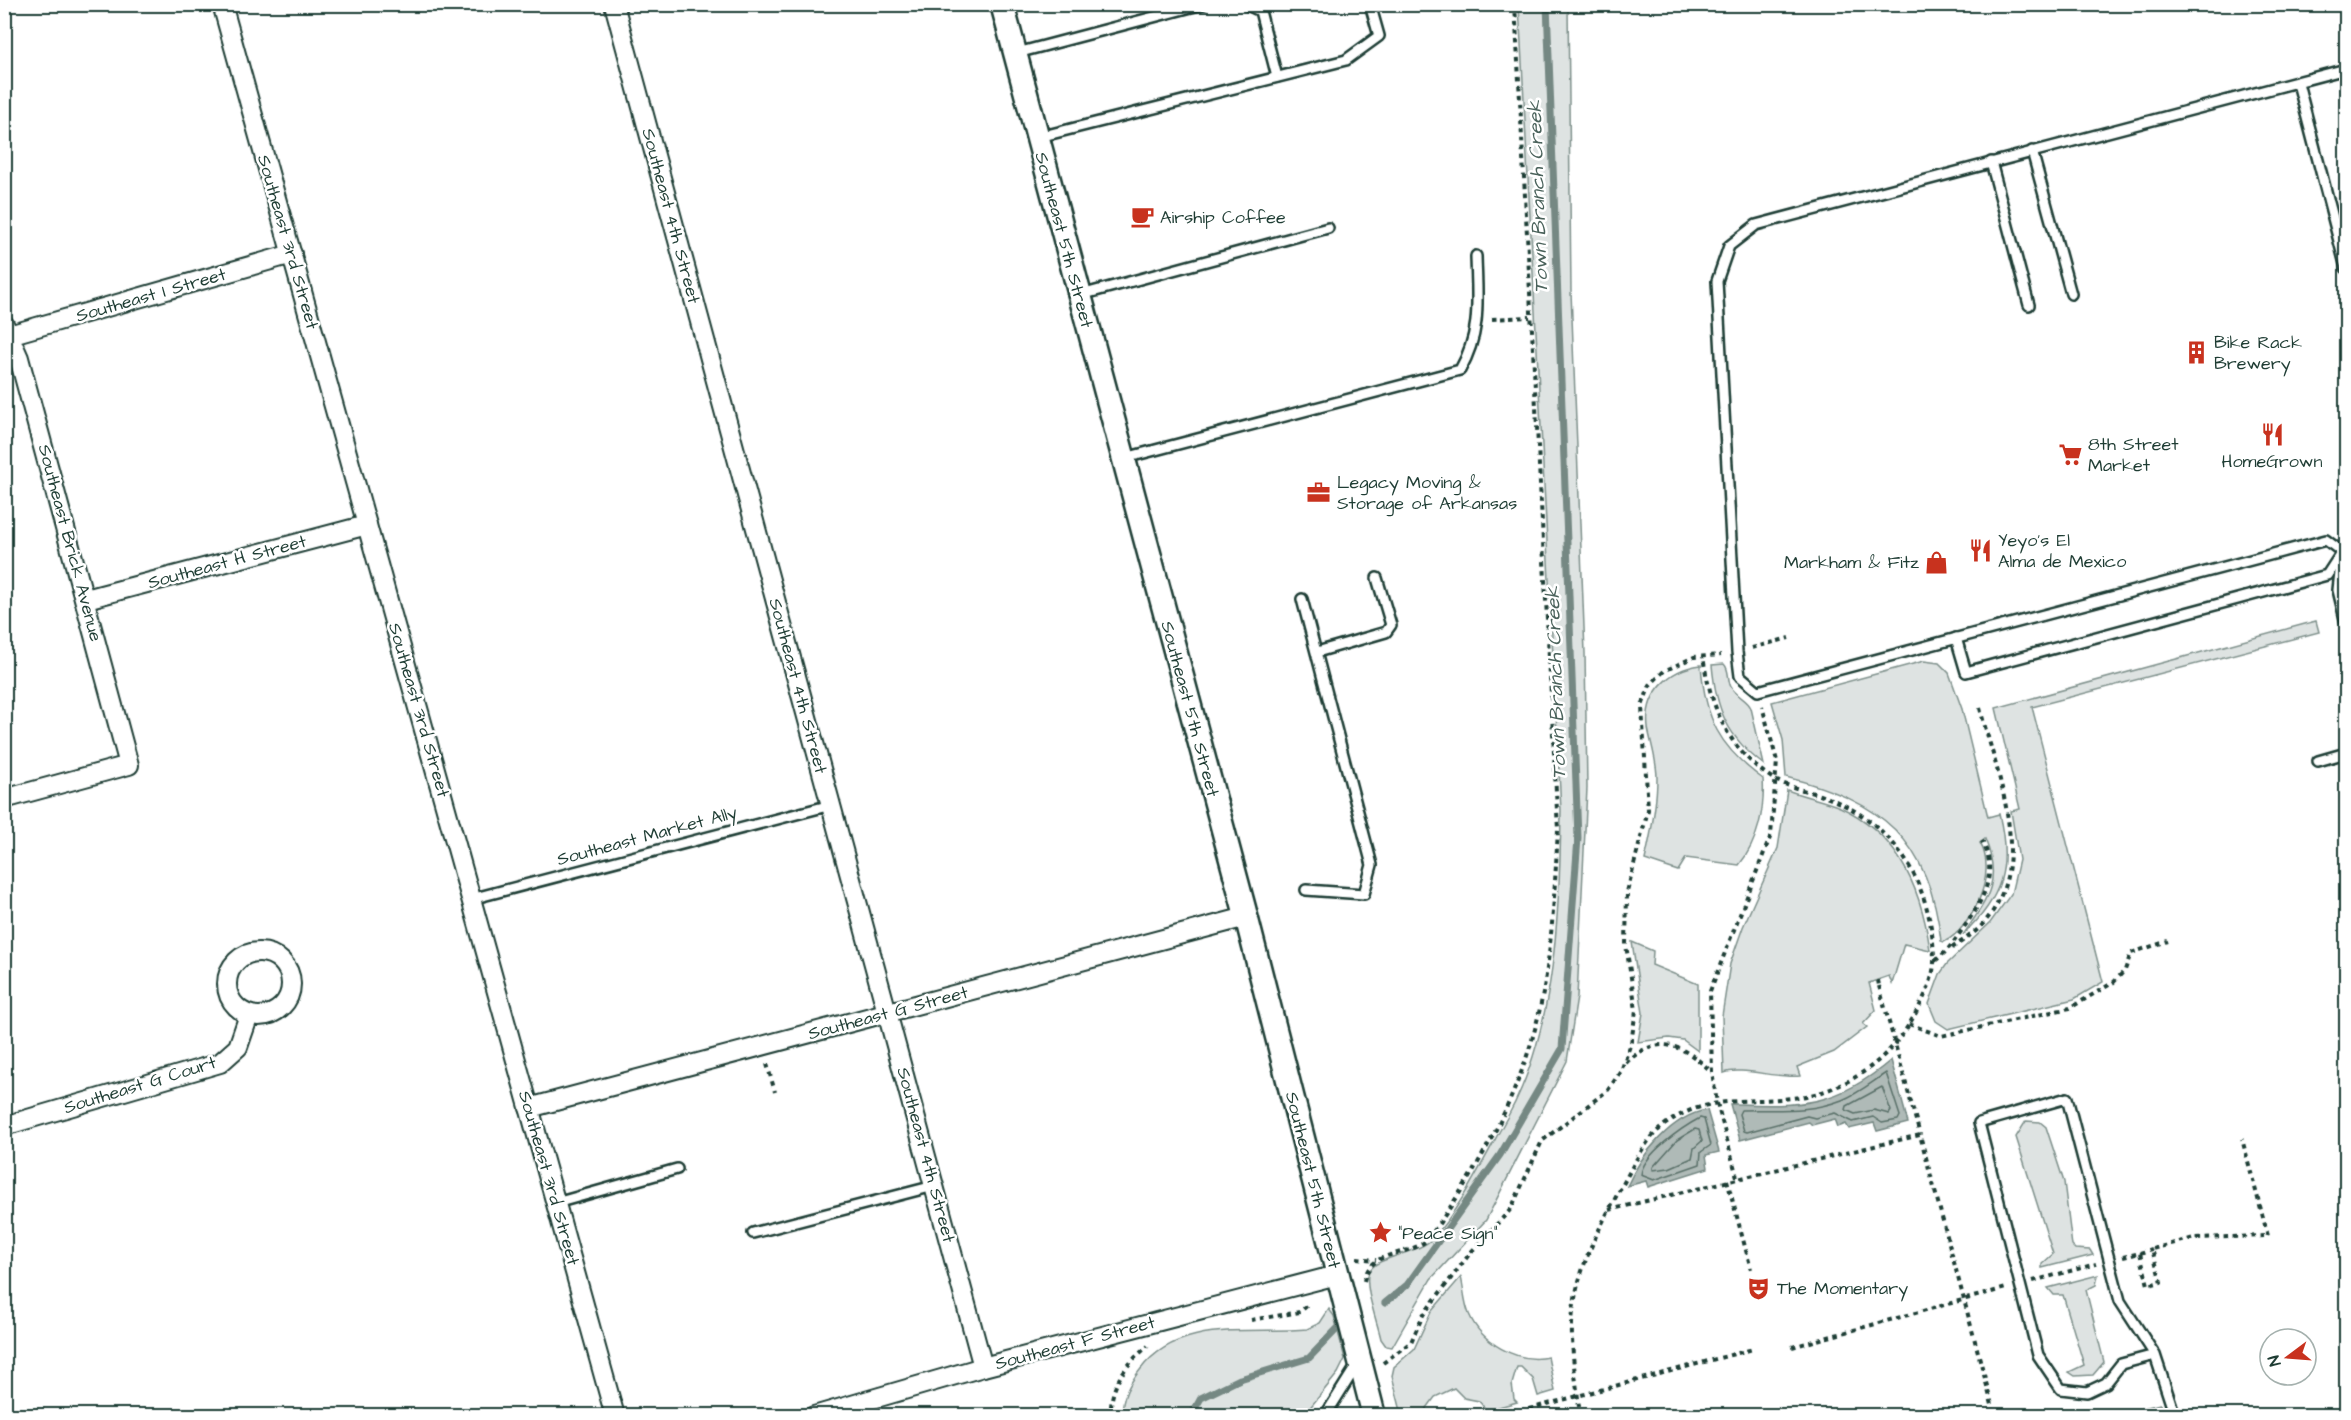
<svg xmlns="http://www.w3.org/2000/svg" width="2351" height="1420" font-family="'Architects Daughter',sans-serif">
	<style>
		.green { fill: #dee3e2; stroke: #7e908b; stroke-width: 1.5 }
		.water { fill: #afbab7; stroke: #758883; stroke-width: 1.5 }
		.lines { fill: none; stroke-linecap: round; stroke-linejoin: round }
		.shore { stroke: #596f68; stroke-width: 1.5 }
		.stream { stroke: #758883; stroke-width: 7 }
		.service-casing { stroke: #1f3d34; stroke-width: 14 }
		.minor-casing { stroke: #1f3d34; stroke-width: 22 }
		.tertiary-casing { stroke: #1f3d34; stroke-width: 27 }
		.path { stroke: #1f3d34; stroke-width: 4; stroke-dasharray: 4.5 4.5; stroke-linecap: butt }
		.service { stroke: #fff; stroke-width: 9 }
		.minor { stroke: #fff; stroke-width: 18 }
		.tertiary { stroke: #fff; stroke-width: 22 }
		.path-bridge { stroke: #1f3d34; stroke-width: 4; stroke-dasharray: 4.5 4.5; stroke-linecap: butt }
		.labels { text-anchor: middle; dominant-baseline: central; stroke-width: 5; stroke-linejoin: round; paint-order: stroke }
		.street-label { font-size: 18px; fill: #1f3d34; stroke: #fff }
		.poi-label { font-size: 18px; fill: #1f3d34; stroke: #fff; text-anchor: start }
		.water-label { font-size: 20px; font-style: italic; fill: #4a625b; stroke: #fff }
	</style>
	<rect width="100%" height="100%" fill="#fff"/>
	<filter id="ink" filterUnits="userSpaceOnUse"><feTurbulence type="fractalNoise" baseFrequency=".0167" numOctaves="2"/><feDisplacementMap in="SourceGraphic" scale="12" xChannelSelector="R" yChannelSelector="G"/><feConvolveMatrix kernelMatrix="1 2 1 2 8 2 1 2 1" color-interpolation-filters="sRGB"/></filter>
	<g filter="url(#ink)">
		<g class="green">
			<path d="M1519,5H1568L1571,292L1585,653L1587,788L1577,997L1567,1061L1486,1220L1431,1279L1392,1347L1386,1346L1381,1339C1378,1324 1363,1285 1369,1272C1376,1256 1418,1254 1432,1239C1461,1208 1487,1153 1508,1116C1556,1030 1560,906 1561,810Z"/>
			<polygon points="2316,621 2319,632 2032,707 2103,982 2074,999 1948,1029 1936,1021 1929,1004 1940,974 1947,964 1990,923 2011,894 2019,860 2011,811 2020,809 1996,708"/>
			<path d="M1924,661L1939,663L1949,673L1962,709L1988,817L1999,814C2012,867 2002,898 1963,935C1986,901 2003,882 1985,839L1980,843C1998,873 1973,927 1944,942L1941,941C1930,839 1881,801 1786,777L1783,740L1772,702Z"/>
			<path d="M1724,664C1730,670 1727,679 1731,687C1737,697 1747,699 1751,708L1764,765C1727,737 1716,709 1712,665Z"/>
			<path d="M1701,665C1705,719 1719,747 1763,779C1765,809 1758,842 1739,865L1686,858L1678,871L1645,860C1651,834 1657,805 1657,778C1657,761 1651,744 1648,728C1644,693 1669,669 1701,665Z"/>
			<path d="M1787,790C1805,797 1823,800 1840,807C1898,833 1922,891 1930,950L1904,944L1892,984L1889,976L1869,983L1876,1010L1863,1024L1867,1027L1834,1052L1797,1067L1800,1076C1778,1079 1740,1066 1724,1073L1722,1016L1730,964L1743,927L1778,848Z"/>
			<polygon points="1632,942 1653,951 1652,965 1698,984 1698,1051 1683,1040 1669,1038 1638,1042 1643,1013"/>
			<polygon points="2026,1121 2040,1122 2046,1127 2064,1182 2072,1246 2075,1249 2090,1250 2093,1255 2042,1268 2042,1264 2053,1254 2016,1137"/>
			<polygon points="2098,1275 2096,1285 2086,1290 2104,1362 2093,1375 2075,1376 2069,1372 2084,1365 2063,1295 2054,1295 2048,1288"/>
			<path d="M1461,1277C1464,1289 1464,1302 1469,1314C1481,1342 1517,1364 1548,1357L1555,1391L1538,1396L1533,1379L1521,1367H1517L1512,1384L1514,1399L1517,1402L1495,1408L1497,1415H1490L1479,1401L1464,1398L1454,1388L1435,1397L1422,1415H1402L1392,1376L1394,1367L1414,1349L1431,1312Z"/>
			<path d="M1329,1309L1334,1316L1345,1359L1338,1373L1304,1415H1122C1122,1397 1129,1384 1140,1370C1178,1318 1252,1334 1307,1329L1320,1323Z"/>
			<polygon points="2160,1404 2163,1415 2114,1415"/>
		</g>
		<g class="water">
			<path d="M1891,1060L1908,1123L1877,1131L1874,1123L1849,1129L1846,1124L1838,1127L1835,1119L1812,1125L1809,1122L1740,1140L1730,1104C1800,1106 1835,1108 1891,1060Z"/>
			<path d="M1707,1110L1719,1152L1706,1155L1708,1168L1648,1187L1646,1181L1627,1186C1641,1155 1671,1116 1707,1110Z"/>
		</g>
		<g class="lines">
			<g class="shore">
				<path d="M1886,1073L1900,1116L1898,1120L1882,1123L1873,1117L1853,1122L1835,1113L1815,1118L1807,1116L1747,1132L1744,1131L1739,1114L1741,1110C1776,1109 1809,1113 1842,1100C1859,1093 1872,1082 1886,1073Z"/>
				<polygon points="1882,1087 1891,1111 1889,1114 1874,1110 1855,1114 1846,1110 1847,1106"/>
				<path d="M1700,1118L1704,1119L1711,1145L1701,1152L1700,1164L1654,1180L1641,1175C1642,1155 1683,1127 1700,1118Z"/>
				<polygon points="1695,1129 1699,1130 1702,1141 1694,1148 1692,1158 1669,1168 1653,1170 1653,1167 1677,1140"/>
			</g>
			<g class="stream">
				<polyline points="1385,1303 1407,1285 1500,1155 1562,1049 1578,838 1547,4"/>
				<polyline points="1191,1416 1201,1398 1240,1379 1309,1358 1337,1329"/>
			</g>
			<defs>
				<g id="service">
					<polyline points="1245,4 1260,11 1277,77"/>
					<polyline points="1017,53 1203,4"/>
					<polyline points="2298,83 2346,268"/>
					<polyline points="1039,137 1346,60 1379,36 1370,4"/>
					<polyline points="2032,151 2071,294"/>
					<polyline points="1991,162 2029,305"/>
					<polyline points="1081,295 1328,228"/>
					<path d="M1125,458L1460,370C1482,331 1477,299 1476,256"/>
					<polyline points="2342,552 2326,540 1758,691 1740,676 1737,652 1717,281 1729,246 1756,225 2346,69"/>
					<polyline points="2342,554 2338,590 2346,623"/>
					<polyline points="1302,599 1372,865 1364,894 1306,890"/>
					<polyline points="1956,638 1966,672 2327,575 2342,552 2346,551"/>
					<polyline points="1317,652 1386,632 1391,625 1377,578"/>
					<polyline points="2318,761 2346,753"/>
					<polyline points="471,899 831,805"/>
					<polyline points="556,1203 677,1169"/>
					<polyline points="753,1233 934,1186"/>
					<polyline points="2155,1355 2121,1364 2106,1383 2087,1392 2061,1389 2038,1355 1979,1123 2067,1098 2120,1301 2155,1355 2175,1416"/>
					<polyline points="1325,1416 1357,1365"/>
				</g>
				<g id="minor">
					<polyline points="222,4 615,1416"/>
					<polyline points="614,4 983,1367"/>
					<polyline points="4,324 19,358 129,765 4,799"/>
					<polyline points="9,335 292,254"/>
					<polyline points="86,599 367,525"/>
					<circle cx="259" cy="984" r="32"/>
					<polyline points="529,1108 1246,917"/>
					<polyline points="4,1126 220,1063 238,1047 249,1015"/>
					<polyline points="814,1416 983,1367 1337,1275"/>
				</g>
				<polyline id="tertiary" points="1002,4 1244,908 1374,1416"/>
			</defs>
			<use href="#service" class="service-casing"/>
			<use href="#minor" class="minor-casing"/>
			<use href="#tertiary" class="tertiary-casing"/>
			<g class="path">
				<polyline points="1492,319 1530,317"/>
				<polyline points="1752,648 1789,638"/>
				<path d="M1952,948C1962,941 1974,934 1982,925C2037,865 1997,776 1980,708"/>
				<path d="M1935,961C1948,951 1953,943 1962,930C1981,903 2000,874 1982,841"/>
				<polyline points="1878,980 1879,986"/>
				<polyline points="1909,1024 1941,1036 2070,1008 2114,982 2125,970 2131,953 2168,941"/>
				<path d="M1626,1063C1658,1032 1683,1045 1712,1072"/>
				<polyline points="767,1064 775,1092"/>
				<polyline points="1737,1177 1717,1103 1712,1072 1710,991 1771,835 1777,761 1762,706"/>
				<polyline points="1727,1180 1751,1269"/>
				<polyline points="1609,1210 1920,1135 1995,1416"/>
				<polyline points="2140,1253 2152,1249"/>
				<polyline points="2123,1257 2140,1253 2148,1285 2161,1282 2152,1249 2194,1238 2268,1236 2242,1139"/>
				<polyline points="1357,1258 1376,1260"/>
				<path d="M1364,1281C1371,1245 1414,1260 1431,1235C1476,1172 1515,1104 1535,1029C1552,965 1554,896 1558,830L1515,4"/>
				<polyline points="2033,1281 2096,1264"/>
				<polyline points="1251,1320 1300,1312 1309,1304"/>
				<polyline points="1792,1347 2006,1288"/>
				<polyline points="1383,1363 1411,1342 1423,1315 1471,1252 1511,1209 1542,1141 1608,1090 1621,1071 1631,1043 1636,1010 1626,945 1627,892 1648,810 1642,706 1650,685 1664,671 1694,657 1721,655"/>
				<path d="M1111,1416C1109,1386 1126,1364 1148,1346"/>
				<polyline points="1451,1416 1462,1410 1474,1416"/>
				<polyline points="1503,1416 1753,1349"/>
				<path d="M1580,1416C1577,1386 1571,1354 1572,1324C1574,1276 1596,1234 1618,1193C1632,1169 1643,1140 1667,1123C1707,1095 1747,1103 1792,1098C1841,1093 1884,1065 1910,1023C1921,1004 1935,980 1934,958C1932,887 1897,824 1828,798C1811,791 1788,788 1772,778C1728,750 1710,706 1703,656"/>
			</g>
			<use href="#service" class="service"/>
			<use href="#minor" class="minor"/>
			<use href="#tertiary" class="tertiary"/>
			<polyline class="path-bridge" points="1879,986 1920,1135"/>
		</g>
	</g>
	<defs>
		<symbol id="cafe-bare" viewBox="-9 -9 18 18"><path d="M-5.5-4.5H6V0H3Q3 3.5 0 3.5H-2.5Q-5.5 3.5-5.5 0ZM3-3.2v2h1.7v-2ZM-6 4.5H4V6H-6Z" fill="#c8321e" stroke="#fff" stroke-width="2.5" paint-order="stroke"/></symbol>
		<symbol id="building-bare" viewBox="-9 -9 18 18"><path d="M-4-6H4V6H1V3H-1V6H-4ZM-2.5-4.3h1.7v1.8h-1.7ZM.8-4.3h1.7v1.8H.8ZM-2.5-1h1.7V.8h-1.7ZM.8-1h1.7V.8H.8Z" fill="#c8321e" stroke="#fff" stroke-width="2.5" paint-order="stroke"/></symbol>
		<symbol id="restaurant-bare" viewBox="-9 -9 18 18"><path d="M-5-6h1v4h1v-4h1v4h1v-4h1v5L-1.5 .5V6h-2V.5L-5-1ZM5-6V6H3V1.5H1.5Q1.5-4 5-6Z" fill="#c8321e" stroke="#fff" stroke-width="2.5" paint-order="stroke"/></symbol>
		<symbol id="supermarket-bare" viewBox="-9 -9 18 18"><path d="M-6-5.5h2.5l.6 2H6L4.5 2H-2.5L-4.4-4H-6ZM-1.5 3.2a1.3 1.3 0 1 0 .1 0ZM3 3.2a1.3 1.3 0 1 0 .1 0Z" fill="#c8321e" stroke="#fff" stroke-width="2.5" paint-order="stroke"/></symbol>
		<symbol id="office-bare" viewBox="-9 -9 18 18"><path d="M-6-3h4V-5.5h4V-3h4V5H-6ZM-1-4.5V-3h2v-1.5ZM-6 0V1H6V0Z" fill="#c8321e" stroke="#fff" stroke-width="2.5" paint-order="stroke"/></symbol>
		<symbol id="shop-bare" viewBox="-9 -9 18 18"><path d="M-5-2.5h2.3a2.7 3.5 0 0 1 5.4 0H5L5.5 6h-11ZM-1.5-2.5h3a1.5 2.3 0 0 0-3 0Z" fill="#c8321e" stroke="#fff" stroke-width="2.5" paint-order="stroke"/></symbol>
		<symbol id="sight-bare" viewBox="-9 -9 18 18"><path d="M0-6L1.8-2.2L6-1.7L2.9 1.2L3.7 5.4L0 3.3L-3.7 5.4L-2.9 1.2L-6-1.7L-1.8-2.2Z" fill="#c8321e" stroke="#fff" stroke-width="2.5" paint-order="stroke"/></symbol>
		<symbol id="theatre-bare" viewBox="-9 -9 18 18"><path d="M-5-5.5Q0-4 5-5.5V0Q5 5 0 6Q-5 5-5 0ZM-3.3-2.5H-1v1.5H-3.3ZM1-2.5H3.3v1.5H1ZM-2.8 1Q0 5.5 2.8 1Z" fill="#c8321e" stroke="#fff" stroke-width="2.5" paint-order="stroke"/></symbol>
	</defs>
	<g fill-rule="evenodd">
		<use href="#cafe-bare" x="1126" y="200" width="33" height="33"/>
		<use href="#building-bare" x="2180" y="336" width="33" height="33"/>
		<use href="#restaurant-bare" x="2256" y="418" width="33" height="33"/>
		<use href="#supermarket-bare" x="2054" y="438" width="33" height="33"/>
		<use href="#office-bare" x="1302" y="476" width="33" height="33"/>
		<use href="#restaurant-bare" x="1964" y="534" width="33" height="33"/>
		<use href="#shop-bare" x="1920" y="546" width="33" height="33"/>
		<use href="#sight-bare" x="1364" y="1216" width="33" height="33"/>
		<use href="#theatre-bare" x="1742" y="1272" width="33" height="33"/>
	</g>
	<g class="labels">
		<g class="street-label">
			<text transform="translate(671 216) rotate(75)">Southeast 4th Street</text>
			<text transform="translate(1064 240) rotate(75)">Southeast 5th Street</text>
			<text transform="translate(288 242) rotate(74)">Southeast 3rd Street</text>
			<text transform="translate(151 295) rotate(-16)">Southeast I Street</text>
			<text transform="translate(70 543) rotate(75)">Southeast Brick Avenue</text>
			<text transform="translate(227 562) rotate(-15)">Southeast H Street</text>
			<text transform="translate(798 686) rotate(75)">Southeast 4th Street</text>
			<text transform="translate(1190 709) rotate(75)">Southeast 5th Street</text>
			<text transform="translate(419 710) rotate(74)">Southeast 3rd Street</text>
			<text transform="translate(647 836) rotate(-15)">Southeast Market Ally</text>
			<text transform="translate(888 1013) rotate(-15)">Southeast G Street</text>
			<text transform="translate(140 1085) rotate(-17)">Southeast G Court</text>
			<text transform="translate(926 1155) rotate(75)">Southeast 4th Street</text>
			<text transform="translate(549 1178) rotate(74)">Southeast 3rd Street</text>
			<text transform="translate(1313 1180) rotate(76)">Southeast 5th Street</text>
			<text transform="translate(1075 1343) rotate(-15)">Southeast F Street</text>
		</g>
		<g class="poi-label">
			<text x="1160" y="217">Airship Coffee</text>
			<text x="2214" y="342">Bike Rack<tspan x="2214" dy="21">Brewery</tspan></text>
			<text x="2088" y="444">8th Street<tspan x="2088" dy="21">Market</tspan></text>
			<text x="2272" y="461" text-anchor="middle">HomeGrown</text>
			<text x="1337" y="482">Legacy Moving &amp;<tspan x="1337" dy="21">Storage of Arkansas</tspan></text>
			<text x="1998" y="540">Yeyo's El<tspan x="1998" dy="21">Alma de Mexico</tspan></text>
			<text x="1919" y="562" text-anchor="end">Markham &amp; Fitz</text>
			<text x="1398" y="1233">"Peace Sign"</text>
			<text x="1777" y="1288">The Momentary</text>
		</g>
		<g class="water-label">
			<text transform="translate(1538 197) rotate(-92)">Town Branch Creek</text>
			<text transform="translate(1556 683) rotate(-92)">Town Branch Creek</text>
		</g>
	</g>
	<rect width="2351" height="1420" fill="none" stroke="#fff" stroke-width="24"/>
	<rect x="12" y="12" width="2327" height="1396" fill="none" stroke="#1f3d34" stroke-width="2" filter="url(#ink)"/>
	<g transform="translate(2288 1357) rotate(254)"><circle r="28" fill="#ffffff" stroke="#a5b1ae" stroke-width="1.5"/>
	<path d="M0-4.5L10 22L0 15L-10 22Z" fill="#c8321e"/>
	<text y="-9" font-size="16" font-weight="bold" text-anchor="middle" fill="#1f3d34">N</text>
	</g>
</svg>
